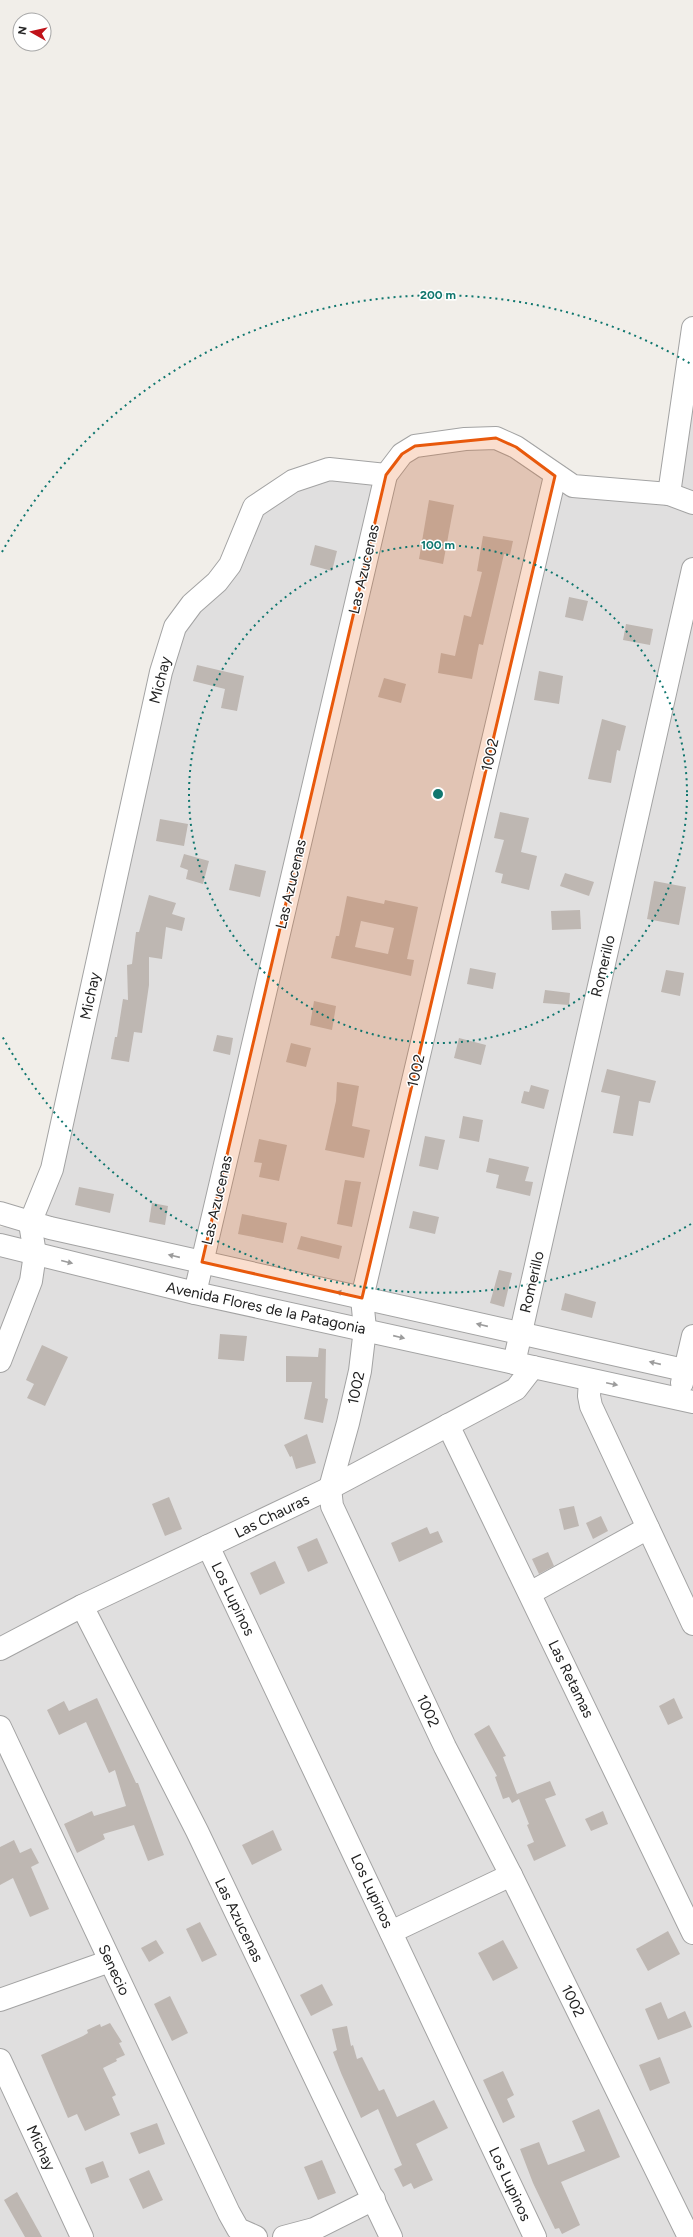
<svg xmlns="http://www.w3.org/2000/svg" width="693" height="2237" font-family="Figtree,sans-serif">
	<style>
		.residential { fill: #e0dfdf }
		.building { fill: #beb7b2; fill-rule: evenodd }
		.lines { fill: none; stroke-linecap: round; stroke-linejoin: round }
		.minor-casing { stroke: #a3a3a3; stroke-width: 24 }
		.minor { stroke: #fff; stroke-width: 22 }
		.oneway { fill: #9c9c9c }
		.marked { fill: #e8590c; fill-opacity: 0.2; stroke: #e8590c; stroke-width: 3; stroke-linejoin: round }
		.ring { fill: none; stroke: #0f766e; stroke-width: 2; stroke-dasharray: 2 4 }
		.labels { text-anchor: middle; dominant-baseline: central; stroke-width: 3; stroke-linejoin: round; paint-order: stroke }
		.street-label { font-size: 15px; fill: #222; stroke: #fff }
		.centre { fill: #0f766e; stroke: #fff; stroke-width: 2 }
		.ring-label { font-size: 12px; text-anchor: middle; font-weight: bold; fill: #0f766e; stroke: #fff; stroke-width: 3; stroke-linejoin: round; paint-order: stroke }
	</style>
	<rect width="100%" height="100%" fill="#f1eee9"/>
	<polygon class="residential" points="693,328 693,2237 0,2237 0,1227 30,1223 161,672 246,523 293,481 386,475 402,454 496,438 555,476 669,494"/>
	<g class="building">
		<polygon points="429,500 454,505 443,564 419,559"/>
		<polygon points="483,536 513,541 510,555 504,554 483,645 479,644 472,679 438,673 441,653 455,656 464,615 471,617 482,572 477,571"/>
		<polygon points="315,545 337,551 332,571 310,565"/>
		<polygon points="569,597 588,601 583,621 565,617"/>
		<polygon points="626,624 653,629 650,645 623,640"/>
		<polygon points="197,665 244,676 237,711 221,708 225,689 193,681"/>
		<polygon points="539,671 563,676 559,704 534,700"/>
		<polygon points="384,678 406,684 401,703 378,697"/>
		<polygon points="602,719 626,726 620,751 617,750 611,783 588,779"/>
		<polygon points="500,812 529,818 521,852 537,856 529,890 501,883 503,874 495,872 504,840 494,838"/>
		<polygon points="160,819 188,824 184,846 156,841"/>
		<polygon points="184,854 209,861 203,884 186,879 188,870 180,867"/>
		<polygon points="235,864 266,871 260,897 229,890"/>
		<polygon points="565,873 594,882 589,896 560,886"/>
		<polygon points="654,881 686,887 679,925 647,919"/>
		<polygon points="149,895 176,903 172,914 185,918 182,931 166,927 162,959 149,957 149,985 142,1033 134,1032 129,1062 111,1059 115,1037 117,1037 123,999 128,1000 127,965 132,964 136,932 139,932"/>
		<path d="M347,896L384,904L385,900L418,907L407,959L414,960L411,976L331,958L336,936H339ZM361,921L394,928L388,954L355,947Z"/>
		<polygon points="580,910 581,929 552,930 551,911"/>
		<polygon points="470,968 496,973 493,989 467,984"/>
		<polygon points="666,970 684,973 680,996 661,992"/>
		<polygon points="545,990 570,993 569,1005 543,1003"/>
		<polygon points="314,1001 336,1006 332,1030 310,1025"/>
		<polygon points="217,1035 233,1038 230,1055 213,1051"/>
		<polygon points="459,1038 486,1045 481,1065 454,1058"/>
		<polygon points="291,1043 311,1048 306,1067 286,1062"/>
		<polygon points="607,1069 656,1081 650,1103 639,1101 633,1136 613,1133 620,1096 601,1092"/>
		<polygon points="337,1082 359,1086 352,1126 370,1130 364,1158 325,1150 336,1101"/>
		<polygon points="531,1085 549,1090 544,1109 521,1103 524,1091 529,1092"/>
		<polygon points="463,1116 483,1120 479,1142 459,1138"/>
		<polygon points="425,1136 445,1140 438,1170 419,1166"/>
		<polygon points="259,1139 287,1145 279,1181 259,1177 262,1163 254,1162"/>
		<polygon points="489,1158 529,1167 525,1181 533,1182 530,1196 496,1188 499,1175 486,1172"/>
		<polygon points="345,1180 361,1182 352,1227 337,1224"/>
		<polygon points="79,1187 114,1194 110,1213 75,1205"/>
		<polygon points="152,1203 168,1206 165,1225 149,1222"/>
		<polygon points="413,1211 439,1217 435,1234 409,1228"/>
		<polygon points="242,1214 287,1223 283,1243 238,1234"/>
		<polygon points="301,1236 342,1246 339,1259 297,1249"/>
		<polygon points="499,1270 512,1273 504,1307 490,1303"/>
		<polygon points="565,1293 596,1302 592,1318 561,1310"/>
		<polygon points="220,1334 247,1336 244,1361 218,1359"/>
		<polygon points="42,1345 68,1357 45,1406 27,1398 34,1384 26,1380"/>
		<polygon points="319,1348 326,1349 325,1398 328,1399 323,1423 304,1419 312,1382 286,1382 286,1356 318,1357"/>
		<polygon points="307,1434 316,1463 296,1469 292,1456 290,1457 284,1445"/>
		<polygon points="169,1497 182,1529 165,1536 152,1504"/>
		<polygon points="574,1506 579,1526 564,1530 559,1509"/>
		<polygon points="601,1516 608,1531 593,1539 586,1523"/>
		<polygon points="427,1527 430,1534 438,1531 443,1542 399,1562 391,1543"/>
		<polygon points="317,1538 328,1563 308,1572 297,1547"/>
		<polygon points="548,1552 554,1566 539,1574 532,1559"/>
		<polygon points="275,1561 285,1583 260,1595 250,1573"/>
		<polygon points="97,1698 136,1783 138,1783 164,1855 148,1861 134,1825 103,1834 105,1839 77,1853 64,1824 92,1811 94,1816 126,1806 115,1770 109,1773 86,1722 59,1735 47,1710 64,1701 69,1711"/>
		<polygon points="674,1698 683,1718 668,1725 659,1706"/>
		<polygon points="489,1725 506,1756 503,1757 517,1794 550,1781 556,1795 545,1799 566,1846 534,1861 527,1845 534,1842 527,1825 529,1824 519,1799 512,1803 509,1797 503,1799 495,1777 497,1776 474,1734"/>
		<polygon points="603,1811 608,1824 591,1831 585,1819"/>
		<polygon points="273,1830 282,1850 252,1865 242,1845"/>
		<polygon points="14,1840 20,1853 31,1848 39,1863 31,1867 49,1909 30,1917 13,1878 0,1885 0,1847"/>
		<polygon points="200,1922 217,1955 202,1962 186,1929"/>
		<polygon points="668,1931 680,1954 648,1971 636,1949"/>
		<polygon points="156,1940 164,1953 149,1962 141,1948"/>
		<polygon points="503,1940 518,1968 493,1981 478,1953"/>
		<polygon points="322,1984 333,2005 311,2016 300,1995"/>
		<polygon points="170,1996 188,2033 172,2041 154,2004"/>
		<polygon points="661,2002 668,2019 685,2011 692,2027 658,2040 645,2009"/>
		<polygon points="110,2023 122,2042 119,2043 125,2055 116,2059 117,2061 103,2068 116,2095 112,2097 120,2115 85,2131 77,2114 68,2118 41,2055 83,2036 88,2033 87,2030 100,2024 101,2027"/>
		<polygon points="347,2026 351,2046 353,2045 357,2059 362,2057 379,2091 384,2089 397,2117 434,2100 448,2128 416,2144 433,2180 414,2189 411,2183 403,2187 394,2169 402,2165 378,2109 361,2118 341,2073 333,2052 337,2050 332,2029"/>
		<polygon points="660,2057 670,2083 650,2091 639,2065"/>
		<polygon points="503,2071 514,2095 507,2099 515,2117 503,2123 483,2080"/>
		<polygon points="599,2109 620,2157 561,2182 580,2225 562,2234 559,2228 555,2229 533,2183 520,2149 539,2142 548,2165 585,2151 572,2121"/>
		<polygon points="157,2123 165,2144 139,2154 130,2133"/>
		<polygon points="322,2160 336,2193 318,2200 304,2167"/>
		<polygon points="103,2161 109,2177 91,2184 85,2168"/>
		<polygon points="149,2170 163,2200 143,2209 129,2179"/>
		<polygon points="17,2192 42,2237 25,2237 4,2200"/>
	</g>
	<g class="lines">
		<defs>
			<g id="minor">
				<polyline points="555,476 362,1298 365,1329 360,1371 348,1423 330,1488 332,1506 445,1747 511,1875 689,2237"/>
				<polyline points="669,494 693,328"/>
				<polyline points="0,1213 50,1228 693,1372"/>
				<polyline points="0,1245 195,1293 693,1402"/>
				<polyline points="195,1293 386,475 402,454 415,446 465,439 496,438 516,447 573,486 669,494 693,503"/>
				<polyline points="0,1361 31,1281 35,1254 30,1223 52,1169 161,672 175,627 192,604 217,582 230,565 254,507 293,481 329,469 386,475"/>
				<polyline points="514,1363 693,569"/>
				<polyline points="590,1380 589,1396 591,1406 693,1624"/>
				<polyline points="682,1383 693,1336"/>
				<polyline points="448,1425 693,1933"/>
				<polyline points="208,1546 535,2237"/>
				<polyline points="530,1593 648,1528"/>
				<polyline points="82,1606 197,1831 391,2237"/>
				<polyline points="0,1649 82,1606 330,1488 516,1389 533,1367"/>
				<polyline points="0,1727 229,2213 238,2229 256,2237"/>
				<polyline points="391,1932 511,1875"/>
				<polyline points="0,2000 110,1961"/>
				<polyline points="0,2060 82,2237"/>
				<polyline points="284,2237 314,2229 374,2199"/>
			</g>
		</defs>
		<use href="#minor" class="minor-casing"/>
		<use href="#minor" class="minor"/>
	</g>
	<defs><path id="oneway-solid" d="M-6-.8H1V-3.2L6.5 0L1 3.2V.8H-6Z"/></defs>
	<g class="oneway">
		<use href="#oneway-solid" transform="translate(174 1256) rotate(-167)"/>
		<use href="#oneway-solid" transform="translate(67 1262) rotate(14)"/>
		<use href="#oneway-solid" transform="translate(342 1293) rotate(-167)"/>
		<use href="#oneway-solid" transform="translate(482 1325) rotate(-167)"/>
		<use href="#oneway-solid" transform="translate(399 1337) rotate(13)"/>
		<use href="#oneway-solid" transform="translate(655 1363) rotate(-167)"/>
		<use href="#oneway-solid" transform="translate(612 1384) rotate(12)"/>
	</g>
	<path class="marked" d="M496,438L516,447L555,476L362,1298L202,1262L386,475L402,454L415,446Z"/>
	<g class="ring">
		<circle cx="438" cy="794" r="249"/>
		<path d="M691 1224A499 499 0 0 1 2 1036M2 552A499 499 0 0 1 691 364"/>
	</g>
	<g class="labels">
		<g class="street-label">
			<text transform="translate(364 569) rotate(-77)">Las Azucenas</text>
			<text transform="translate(160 680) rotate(-76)">Michay</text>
			<text transform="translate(490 755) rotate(-77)">1002</text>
			<text transform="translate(291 884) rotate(-77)">Las Azucenas</text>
			<text transform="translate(603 966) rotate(-77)">Romerillo</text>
			<text transform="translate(90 996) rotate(-78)">Michay</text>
			<text transform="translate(416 1071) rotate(-77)">1002</text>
			<text transform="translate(217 1200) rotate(-77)">Las Azucenas</text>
			<text transform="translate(532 1282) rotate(-77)">Romerillo</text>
			<text transform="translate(266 1308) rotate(12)">Avenida Flores de la Patagonia</text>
			<text transform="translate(356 1388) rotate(-78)">1002</text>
			<text transform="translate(272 1516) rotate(-26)">Las Chauras</text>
			<text transform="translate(233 1599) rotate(64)">Los Lupinos</text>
			<text transform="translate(571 1679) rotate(64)">Las Retamas</text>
			<text transform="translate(428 1711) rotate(65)">1002</text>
			<text transform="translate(372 1891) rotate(65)">Los Lupinos</text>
			<text transform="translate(239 1920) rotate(64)">Las Azucenas</text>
			<text transform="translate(114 1970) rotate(65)">Senecio</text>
			<text transform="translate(573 2001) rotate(64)">1002</text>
			<text transform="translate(41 2148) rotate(65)">Michay</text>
			<text transform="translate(510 2184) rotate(65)">Los Lupinos</text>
		</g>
	</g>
	<circle cx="438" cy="794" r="6" class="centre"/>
	<g class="ring-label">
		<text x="438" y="299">200 m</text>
		<text x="438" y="549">100 m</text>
	</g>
	<g transform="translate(32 32) rotate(278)"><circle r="19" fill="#ffffff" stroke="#a7a7a7"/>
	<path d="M0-3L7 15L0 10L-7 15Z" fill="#c0131a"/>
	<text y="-6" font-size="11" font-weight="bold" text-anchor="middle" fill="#222222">N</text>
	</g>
</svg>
